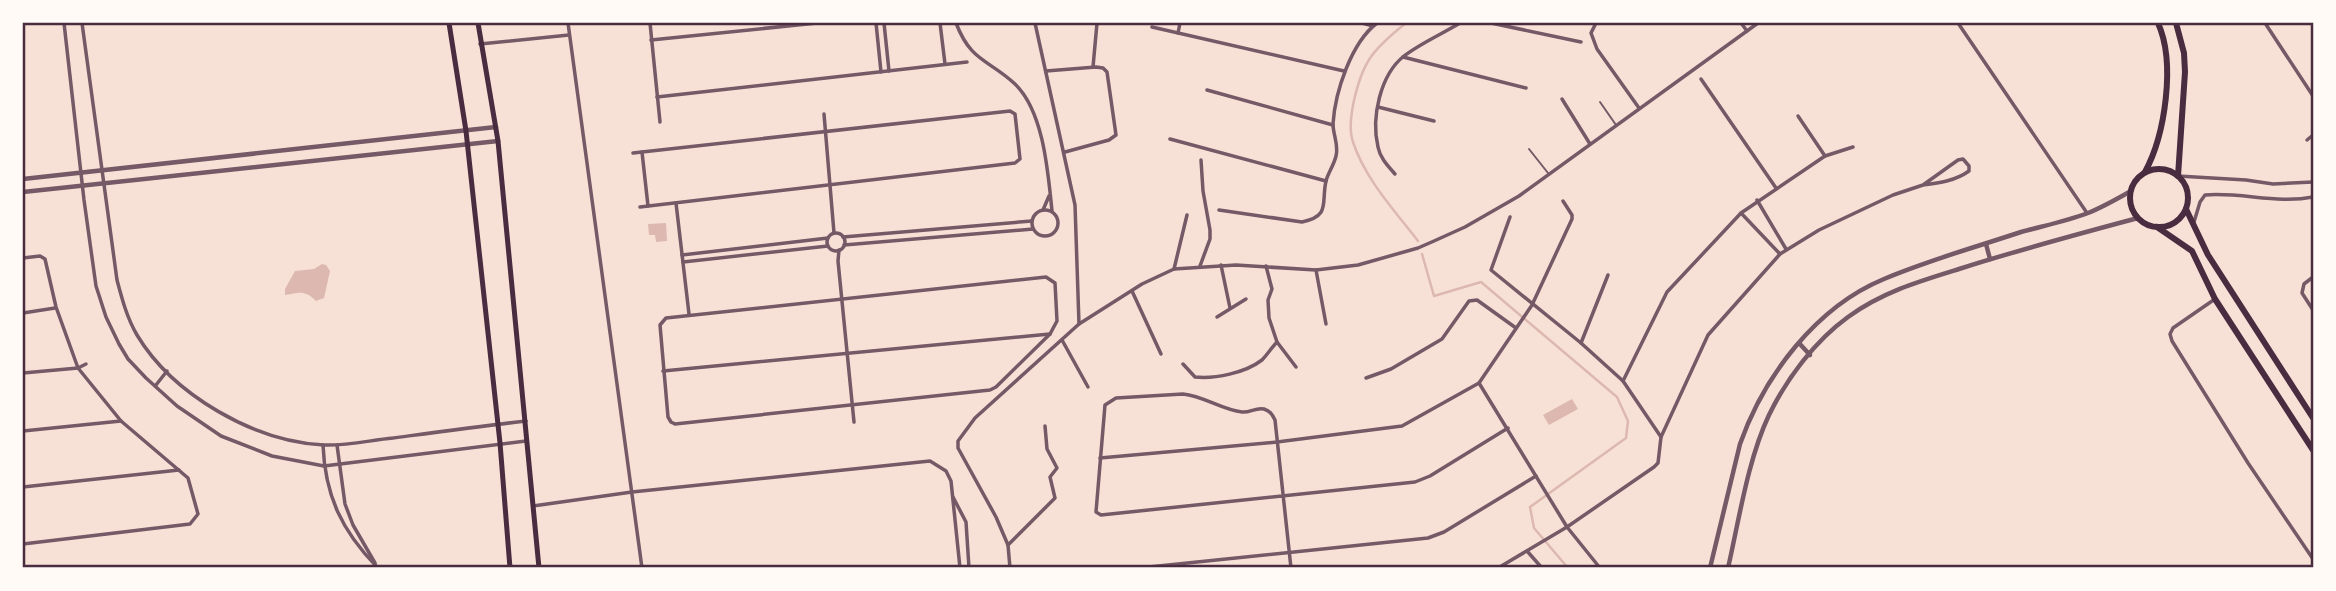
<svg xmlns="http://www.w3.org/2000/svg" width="2336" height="591" font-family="'IBM Plex Sans',sans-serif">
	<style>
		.water { fill: #dcb8b0 }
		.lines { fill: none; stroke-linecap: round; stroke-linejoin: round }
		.stream { stroke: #dcb8b0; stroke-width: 2.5 }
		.service { stroke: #755966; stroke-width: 2 }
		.minor { stroke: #755966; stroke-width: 3.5 }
		.tertiary { stroke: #755966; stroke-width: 4.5 }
		.secondary { stroke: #4a2c40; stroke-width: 5 }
		.primary { stroke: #4a2c40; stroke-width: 6 }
		.neatline { fill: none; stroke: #4a2c40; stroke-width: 2.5 }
	</style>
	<rect width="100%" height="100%" fill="#f7e1d7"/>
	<g class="water">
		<polygon points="666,223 667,241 656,242 655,235 649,235 648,224"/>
		<path d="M322,264L326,265L330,271L324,298L316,301C304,289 299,293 285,295V289L295,271L314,269Z"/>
		<polygon points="1572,399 1578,409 1549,425 1543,415"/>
	</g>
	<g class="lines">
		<g class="stream">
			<path d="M1406,23C1372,50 1362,62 1353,105C1351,117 1349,130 1353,142C1365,179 1395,211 1418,241"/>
			<polyline points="1422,254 1434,296 1481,282 1617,397 1628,421 1626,438 1530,507 1534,528 1568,568"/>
		</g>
		<g class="service">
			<polyline points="1600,102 1616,125"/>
			<polyline points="1529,149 1548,173"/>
		</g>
		<g class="minor">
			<polyline points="64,23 84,200 96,286 106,317 119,344 128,359 146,378 177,406 221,436 272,456 324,466 526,441"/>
			<path d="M82,23L117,280C122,299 127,318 137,335C173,395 255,442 324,445C347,446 371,440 393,438C438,432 482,426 526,421"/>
			<polyline points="568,23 642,568"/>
			<polyline points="650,23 660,122"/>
			<polyline points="876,23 881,72"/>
			<polyline points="884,23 889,71"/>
			<polyline points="940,23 945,64"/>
			<path d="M956,23C971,62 988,59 1015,84C1044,112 1048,173 1052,211"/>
			<polyline points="1035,23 1075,205 1079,324"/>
			<polyline points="1362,23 1373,26"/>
			<polyline points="1491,23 1581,42"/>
			<polyline points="1596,23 1591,33 1597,49 1639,108"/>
			<polyline points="1741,23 1747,31"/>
			<polyline points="1958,23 2087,213"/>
			<polyline points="2265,23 2313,96"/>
			<polyline points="1152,27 1344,71"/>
			<polyline points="1178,33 1180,23"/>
			<polyline points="651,40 817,23"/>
			<polyline points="480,44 569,35"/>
			<polyline points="1403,57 1526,88"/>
			<polyline points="1093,67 1097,23"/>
			<polyline points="1046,71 1096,67 1103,68 1107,72 1116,135 1109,140 1065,152"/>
			<polyline points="1701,79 1776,188"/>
			<polyline points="1207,90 1333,125"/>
			<polyline points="657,97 967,62"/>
			<polyline points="1562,99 1590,144"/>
			<polyline points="1378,107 1434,121"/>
			<polyline points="824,114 834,233"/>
			<polyline points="1798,116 1825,156"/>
			<polyline points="1170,139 1326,181"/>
			<polyline points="2307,140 2313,135"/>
			<polyline points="642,152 648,206"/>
			<polyline points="633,153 1010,111 1015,114 1020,159 1015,163 640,207"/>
			<path d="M1395,174C1388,166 1380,158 1378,147C1371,118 1380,75 1404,56C1421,43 1442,34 1460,23"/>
			<polyline points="2178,176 2246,180 2273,184 2313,182"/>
			<polyline points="1757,200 1786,249"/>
			<polyline points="676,203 689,314"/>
			<circle cx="1045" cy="223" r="13"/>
			<polyline points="1043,210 1049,196"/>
			<path d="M1219,210L1302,222C1331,216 1321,203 1326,181C1328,173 1334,165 1336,156C1339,145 1333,135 1333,124C1335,92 1351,43 1377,23"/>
			<polyline points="1741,213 1780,254"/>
			<polyline points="1510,217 1491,270 1581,343 1623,381 1661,437"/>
			<path d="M2194,222L2200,202L2205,195C2242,192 2277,204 2313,197"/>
			<circle cx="836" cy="242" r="9"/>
			<polyline points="843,237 1032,221"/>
			<polyline points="844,245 1033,229"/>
			<polyline points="839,250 838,261 854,422"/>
			<polyline points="682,255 828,238"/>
			<polyline points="23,258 40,256 45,259 56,307 78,368 121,421 188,478 198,514 190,524 23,544"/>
			<polyline points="683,262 828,246"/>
			<polyline points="1221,265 1230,308"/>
			<polyline points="1200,266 1210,239 1210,230 1203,191 1201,160"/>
			<polyline points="1266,266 1272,289 1268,300 1269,318 1277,342 1296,367"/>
			<polyline points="1174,269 1187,215"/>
			<polyline points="1316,270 1326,324"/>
			<polygon points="1046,277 1055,283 1057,321 1050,334 996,387 990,390 675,424 671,422 668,417 660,325 666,318"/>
			<polyline points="2313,277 2304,284 2302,293 2313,310"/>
			<polyline points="1132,291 1161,354"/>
			<polyline points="2215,299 2173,328 2170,334 2172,341 2248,463 2313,559"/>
			<polyline points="23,313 55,308"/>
			<polyline points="1217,317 1246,299"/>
			<polyline points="1062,340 1088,387"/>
			<polyline points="1581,343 1608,275"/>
			<path d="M1183,364L1195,377C1215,379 1245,373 1262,360C1267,355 1272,347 1277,342"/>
			<polyline points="663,371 1050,334"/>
			<polyline points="23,373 78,368 86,364"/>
			<polyline points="1366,378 1391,369 1442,339 1469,301 1477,300 1516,328"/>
			<polyline points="1623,381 1667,292 1741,213 1825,156 1853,147"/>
			<polyline points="1479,383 1567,527 1600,568"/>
			<polyline points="156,385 167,371"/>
			<polyline points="1045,426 1047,449 1057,468 1050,477 1055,498 1008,545 996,517 958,448 958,441 975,418 1079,324 1142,284 1174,269 1236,265 1316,270 1358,265 1418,248 1434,241 1465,227 1519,196 1758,23"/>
			<polyline points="23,431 121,421"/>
			<path d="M323,445C325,496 342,531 377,567"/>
			<polyline points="337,445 345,504 353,525 375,563"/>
			<polyline points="1100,458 1277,442 1402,426 1479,383 1532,305 1572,219 1572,215 1563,201"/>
			<polyline points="23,487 179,470"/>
			<polyline points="953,497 966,522 969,568"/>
			<polyline points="533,506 632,492 930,461 946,471 951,481 960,568"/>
			<polyline points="1008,545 1010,568"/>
			<polyline points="1527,551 1542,568"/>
			<polyline points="1139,568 1428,538 1444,532 1536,476"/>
			<path d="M1291,568L1275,420C1272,414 1270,411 1264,409C1256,407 1250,413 1242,412C1222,410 1204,396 1183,394L1116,398L1105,405L1096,512L1101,515L1415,482L1430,476L1508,428"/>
			<path d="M1498,568L1567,527L1654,467L1658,463L1661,437L1708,335L1780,254L1819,230L1893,195L1923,185L1958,160L1963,159L1969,166V171C1955,181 1939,183 1923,185"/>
		</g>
		<g class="tertiary">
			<polyline points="23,179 496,127"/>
			<polyline points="23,192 498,141"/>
			<polyline points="1986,244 1990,259"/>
			<polyline points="1799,343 1810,355"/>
			<path d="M1710,568L1740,444C1764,376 1816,307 1884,279C1929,260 1976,247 2021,232C2043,226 2067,221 2088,213C2103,207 2117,199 2131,191"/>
			<path d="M1728,568C1739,520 1748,459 1769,415C1787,378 1815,341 1848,317C1882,292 1920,281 1959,269C2018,250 2078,234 2138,218"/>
		</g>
		<g class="secondary">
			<polyline points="449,23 466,131 500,443 510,568"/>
			<polyline points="478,23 498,141 539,568"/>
		</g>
		<g class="primary">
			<polyline points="2176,23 2184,53 2185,72 2178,176"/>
			<circle cx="2159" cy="198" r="29"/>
			<path d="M2145,172C2165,135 2176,63 2158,23"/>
			<polyline points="2186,209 2208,255 2313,418"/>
			<polyline points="2157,227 2192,251 2215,299 2313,450"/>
		</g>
	</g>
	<rect width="2336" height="591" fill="none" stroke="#fffaf5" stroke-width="49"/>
	<rect x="24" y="24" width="2288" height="542" class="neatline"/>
</svg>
